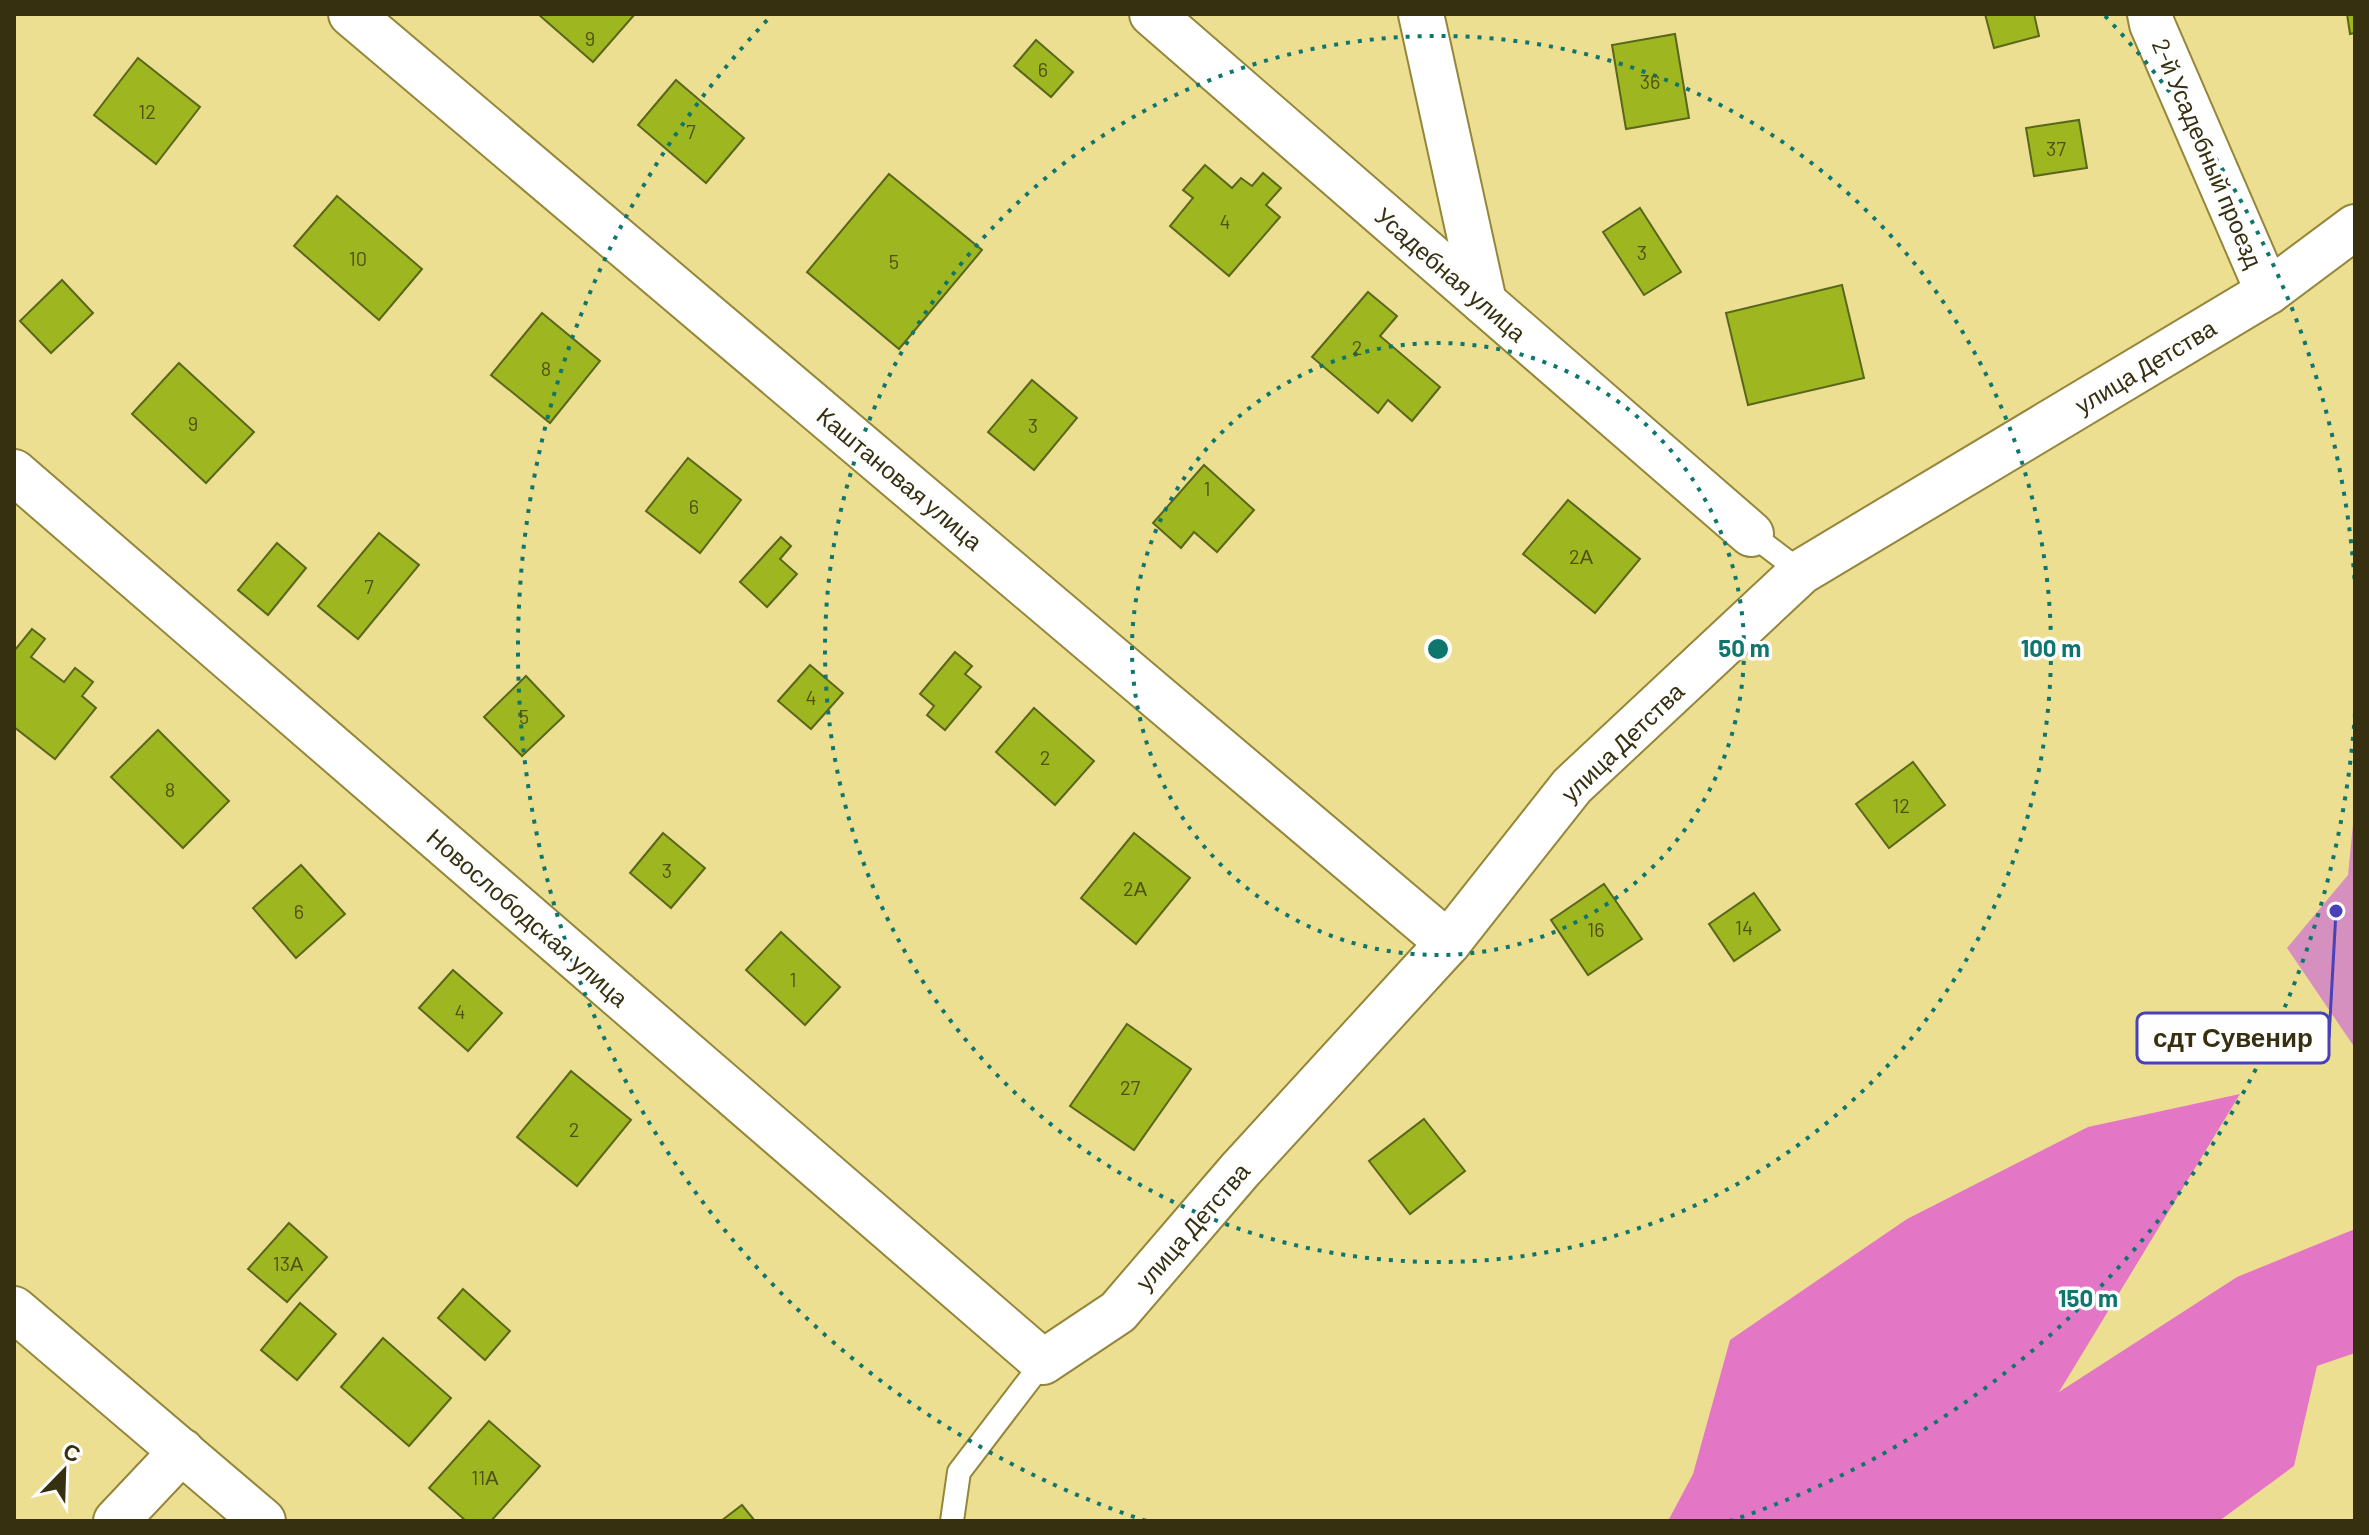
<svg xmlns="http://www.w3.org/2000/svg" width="2369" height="1535" font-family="Barlow,sans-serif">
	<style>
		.green { fill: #d690c0 }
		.forest { fill: #e477c5 }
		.building { fill: #9eb620; stroke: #59661c; stroke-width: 2 }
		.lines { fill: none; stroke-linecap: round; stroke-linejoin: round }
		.lane-casing { stroke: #94863a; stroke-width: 26 }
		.street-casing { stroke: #94863a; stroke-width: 48 }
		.lane { stroke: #fff; stroke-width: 22 }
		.street { stroke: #fff; stroke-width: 44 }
		.ring { fill: none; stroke: #0f766e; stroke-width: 4; stroke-dasharray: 4 8 }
		.labels { text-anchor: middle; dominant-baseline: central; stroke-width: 7; stroke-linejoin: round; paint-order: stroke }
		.number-label { font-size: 20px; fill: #505214 }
		.street-label { font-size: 24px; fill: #363010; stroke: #fefefe }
		.centre { fill: #0f766e; stroke: #fefefe; stroke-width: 4 }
		.ring-label { font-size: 24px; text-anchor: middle; font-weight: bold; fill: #0f766e; stroke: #fefefe; stroke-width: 7; stroke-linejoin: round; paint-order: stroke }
		.leader { fill: none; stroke: #4841b7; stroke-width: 3 }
		.callout-dot { fill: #4841b7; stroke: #fefefe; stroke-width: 3 }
		.callout { fill: #fefefe; stroke: #4841b7; stroke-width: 3 }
		.callout-label { font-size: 26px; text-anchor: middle; font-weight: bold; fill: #363010 }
	</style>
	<rect width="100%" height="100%" fill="#eddf91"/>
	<polygon class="green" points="2355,804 2355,1048 2287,948 2348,875"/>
	<polygon class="forest" points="2240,1094 2059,1392 2237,1277 2355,1229 2355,1353 2317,1366 2294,1466 2219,1521 1668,1521 1693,1474 1730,1340 1907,1219 2088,1127"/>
	<g class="building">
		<polygon points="538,14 635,14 593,62"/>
		<polygon points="1985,14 2034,14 2039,36 1994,48"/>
		<polygon points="2347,14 2355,14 2355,33 2350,34"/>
		<polygon points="1675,34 1689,118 1626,129 1612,45"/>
		<polygon points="1036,40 1073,72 1051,97 1014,66"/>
		<polygon points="138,58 200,107 156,164 94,115"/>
		<polygon points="676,80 744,138 706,183 638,125"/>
		<polygon points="2079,120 2087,168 2034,176 2026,128"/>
		<polygon points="1205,165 1232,188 1241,178 1252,186 1263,173 1281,188 1266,205 1280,217 1229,276 1170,226 1193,198 1183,190"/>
		<polygon points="889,174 982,250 899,349 807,272"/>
		<polygon points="337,196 422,269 379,320 294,246"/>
		<polygon points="1640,208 1681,272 1644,295 1603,232"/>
		<polygon points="62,280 93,313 51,353 20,321"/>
		<polygon points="1842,285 1864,378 1748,405 1726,313"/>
		<polygon points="1368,292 1397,316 1380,336 1440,387 1412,421 1388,400 1378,413 1312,357"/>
		<polygon points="542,313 600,361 550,423 491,375"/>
		<polygon points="179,363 254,432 206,483 132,414"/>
		<polygon points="1032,380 1077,418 1034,470 988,432"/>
		<polygon points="688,458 741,500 700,553 646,511"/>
		<polygon points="1204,465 1254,510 1217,552 1194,532 1181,548 1153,523"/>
		<polygon points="1568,500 1640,559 1595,613 1523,554"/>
		<polygon points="379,533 419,565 358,639 318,606"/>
		<polygon points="781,537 791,546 780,559 797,574 767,607 740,582"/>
		<polygon points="277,543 306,568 268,615 238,590"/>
		<polygon points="32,629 45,639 31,657 64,682 75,668 93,682 82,696 96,708 55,759 14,727 14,651"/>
		<polygon points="955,652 972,666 965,674 981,687 945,730 927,715 934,706 920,694"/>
		<polygon points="810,665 843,693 811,729 778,701"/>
		<polygon points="526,676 564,716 522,756 484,717"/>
		<polygon points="1034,708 1094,761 1055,805 996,752"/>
		<polygon points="158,730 229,801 183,848 111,777"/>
		<polygon points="1913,762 1945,805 1889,848 1856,804"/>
		<polygon points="663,833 705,868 671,908 630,873"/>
		<polygon points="1134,833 1190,878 1136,944 1081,898"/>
		<polygon points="301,865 345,914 296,958 253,908"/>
		<polygon points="1604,884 1642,939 1588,975 1551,920"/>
		<polygon points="1754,893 1780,930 1734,961 1709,924"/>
		<polygon points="781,932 840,987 805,1025 746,970"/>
		<polygon points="453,970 502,1013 468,1051 419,1008"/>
		<polygon points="1127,1024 1191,1069 1134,1150 1070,1106"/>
		<polygon points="571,1071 631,1120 577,1186 517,1137"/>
		<polygon points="1424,1119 1465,1171 1410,1214 1369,1161"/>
		<polygon points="289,1223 327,1257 287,1302 248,1269"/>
		<polygon points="463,1289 510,1331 485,1360 438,1318"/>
		<polygon points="300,1303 336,1334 297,1380 261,1350"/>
		<polygon points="383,1338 451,1398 409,1446 341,1387"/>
		<polygon points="489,1421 540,1466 491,1521 466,1521 429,1488"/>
		<polygon points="742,1505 755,1521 721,1521"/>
	</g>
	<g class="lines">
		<defs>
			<g id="lane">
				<polyline points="1751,534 1801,572"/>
				<polyline points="952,1521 959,1472 1043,1362"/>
			</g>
			<g id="street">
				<polyline points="351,14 1448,943"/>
				<polyline points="1152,14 1751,534"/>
				<polyline points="1421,14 1484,302"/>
				<polyline points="2150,14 2152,24 2268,292"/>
				<polyline points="14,472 1043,1362 1118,1312 1240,1170 1448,943 1572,786 1801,572 2268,292 2355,227"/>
				<polyline points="14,1309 263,1521"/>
				<polyline points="116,1521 182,1451"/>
			</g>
		</defs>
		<use href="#lane" class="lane-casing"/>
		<use href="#street" class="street-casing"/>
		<use href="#lane" class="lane"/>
		<use href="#street" class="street"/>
	</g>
	<g class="ring">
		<circle cx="1438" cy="649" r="306"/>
		<circle cx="1438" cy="649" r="613"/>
		<path d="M2355 713A919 919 0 0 1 1730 1521M1146 1521A919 919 0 0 1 771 16M2105 16A919 919 0 0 1 2355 585"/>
	</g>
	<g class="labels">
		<g class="number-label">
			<text x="590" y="38">9</text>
			<text x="1043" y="69">6</text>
			<text x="1650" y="81">36</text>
			<text x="147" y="111">12</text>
			<text x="691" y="131">7</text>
			<text x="2056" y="148">37</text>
			<text x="1225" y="221">4</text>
			<text x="1642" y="252">3</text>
			<text x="358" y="258">10</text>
			<text x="894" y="261">5</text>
			<text x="1357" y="347">2</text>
			<text x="546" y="368">8</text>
			<text x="193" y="423">9</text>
			<text x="1033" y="425">3</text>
			<text x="1207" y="488">1</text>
			<text x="694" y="506">6</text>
			<text x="1581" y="556">2А</text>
			<text x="369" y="586">7</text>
			<text x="811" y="697">4</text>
			<text x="524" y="716">5</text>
			<text x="1045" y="757">2</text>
			<text x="170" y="789">8</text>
			<text x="1901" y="805">12</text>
			<text x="667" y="870">3</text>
			<text x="1135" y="888">2А</text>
			<text x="299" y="911">6</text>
			<text x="1744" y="927">14</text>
			<text x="1596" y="929">16</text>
			<text x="793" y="979">1</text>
			<text x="460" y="1011">4</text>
			<text x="1130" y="1087">27</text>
			<text x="574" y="1129">2</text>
			<text x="288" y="1263">13А</text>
			<text x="485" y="1477">11А</text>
		</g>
		<g class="street-label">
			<text transform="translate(2208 153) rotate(67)">2-й Усадебный проезд</text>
			<text transform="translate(1451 274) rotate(41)">Усадебная улица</text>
			<text transform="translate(2145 366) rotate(-31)">улица Детства</text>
			<text transform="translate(900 478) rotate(40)">Каштановая улица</text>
			<text transform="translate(1622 742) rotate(-44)">улица Детства</text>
			<text transform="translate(528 917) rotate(41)">Новослободская улица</text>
			<text transform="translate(1192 1226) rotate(-49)">улица Детства</text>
		</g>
	</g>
	<circle cx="1438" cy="649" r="12" class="centre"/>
	<g class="ring-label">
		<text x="1744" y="657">50 m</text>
		<text x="2051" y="657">100 m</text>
		<text x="2088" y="1307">150 m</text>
	</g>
	<path class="leader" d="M2336 911L2329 1038"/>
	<circle class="callout-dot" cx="2336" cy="911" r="8"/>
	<rect class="callout" x="2137" y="1013" width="192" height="50" rx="8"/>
	<g class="callout-label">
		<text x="2233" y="1047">сдт Сувенир</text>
	</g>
	<rect width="2369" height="1535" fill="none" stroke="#363010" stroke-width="32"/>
	<g transform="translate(64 1471) rotate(23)" stroke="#fefefe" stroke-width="6" paint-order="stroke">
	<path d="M0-6L14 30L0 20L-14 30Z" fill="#363010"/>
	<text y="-12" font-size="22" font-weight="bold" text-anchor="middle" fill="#363010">С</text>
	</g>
</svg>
